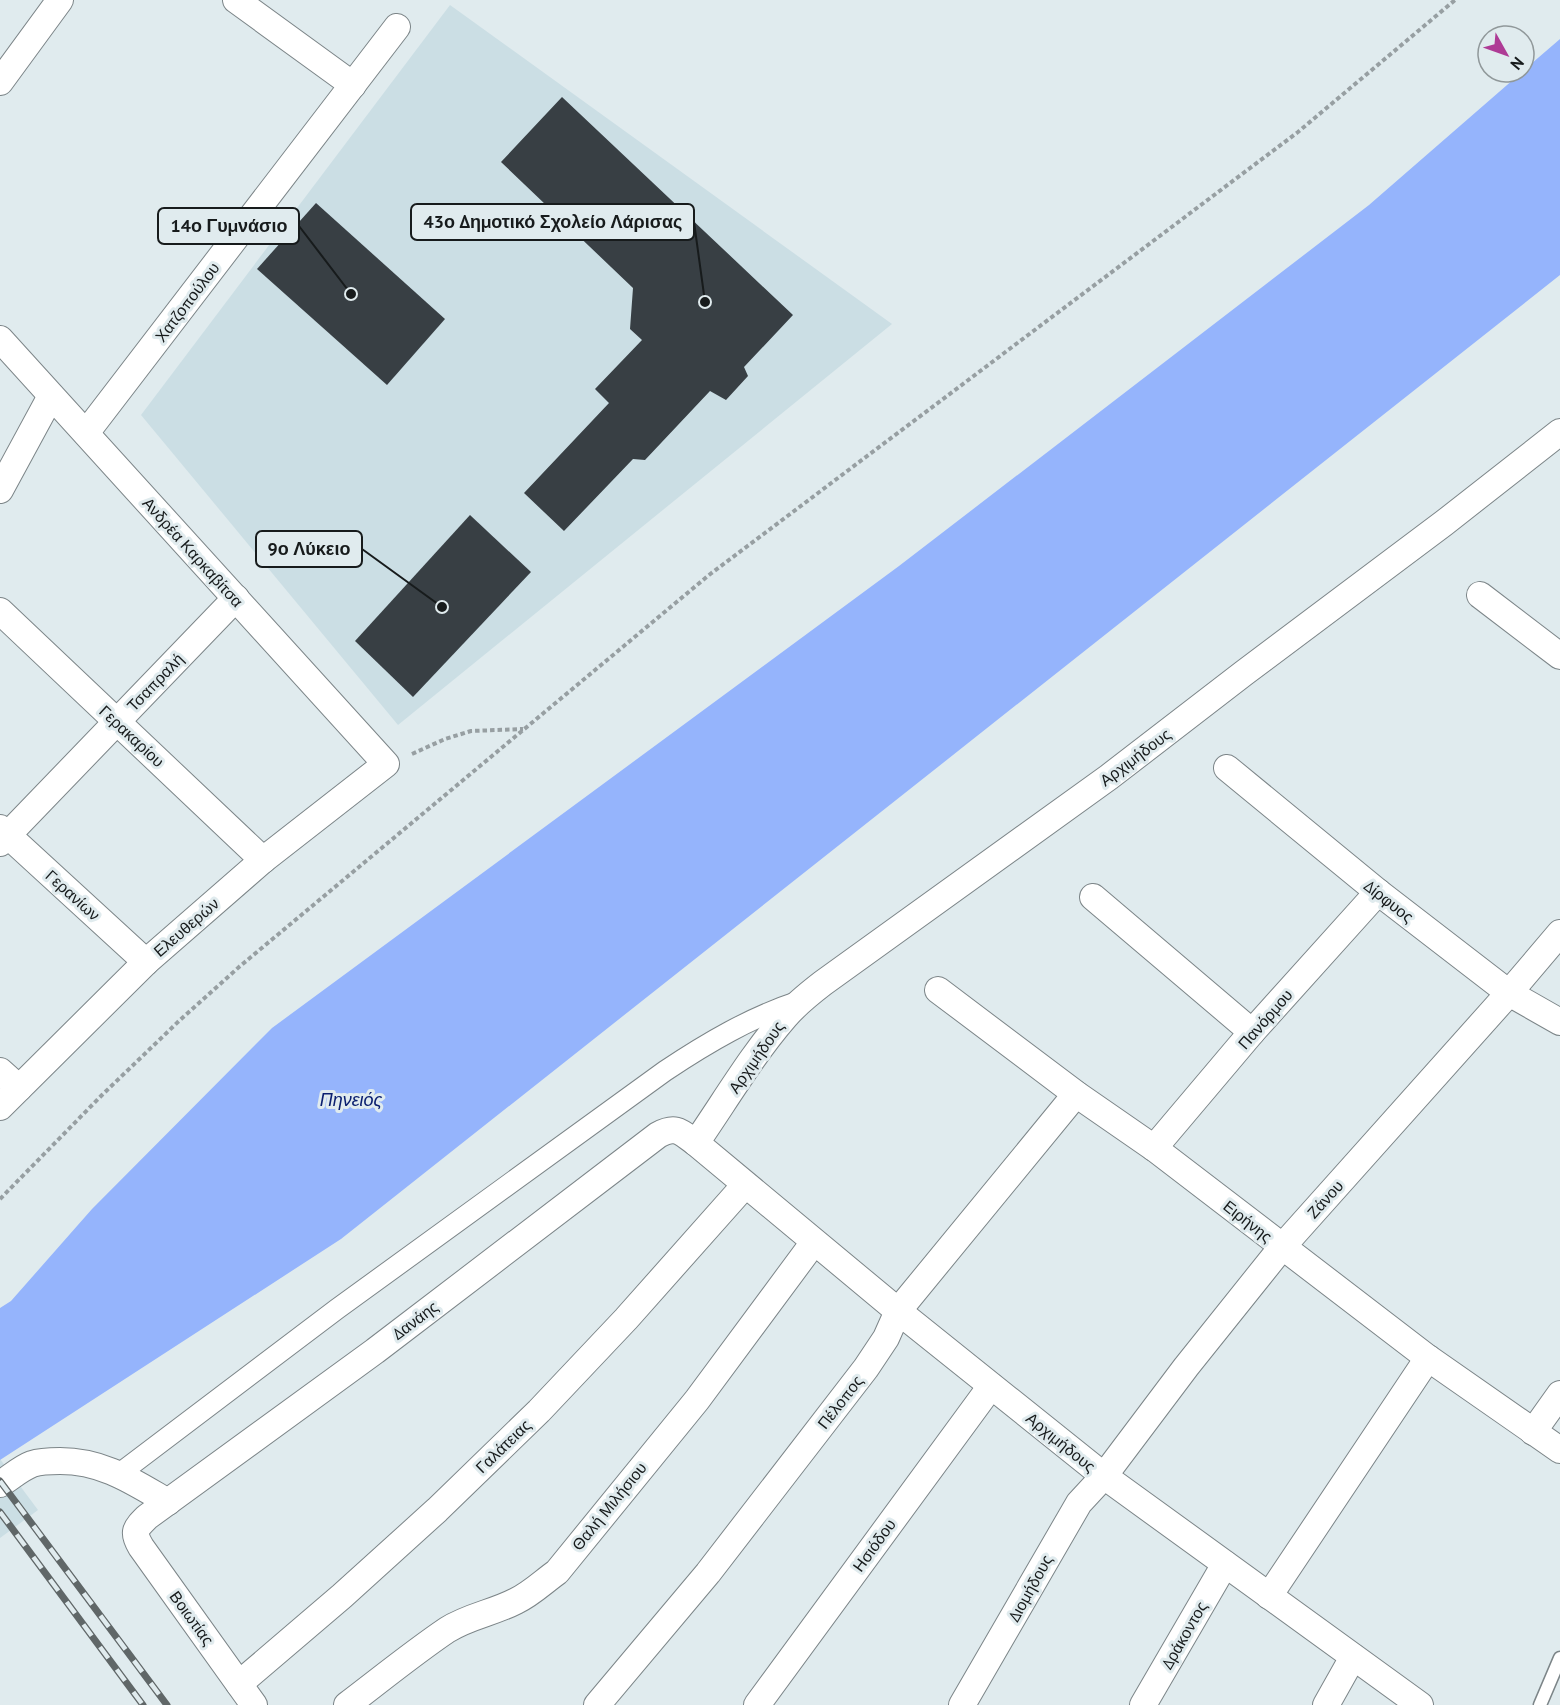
<svg xmlns="http://www.w3.org/2000/svg" width="1560" height="1705" font-family="'PT Sans',sans-serif">
	<style>
		.built { fill: #cbdee4 }
		.water { fill: #95b4fc }
		.building { fill: #383f44 }
		.lines { fill: none; stroke-linecap: round; stroke-linejoin: round }
		.service-casing { stroke: #7c8588; stroke-width: 15 }
		.pedestrian-casing { stroke: #7c8588; stroke-width: 22 }
		.minor-casing { stroke: #7c8588; stroke-width: 28 }
		.path { stroke: #979fa2; stroke-width: 4; stroke-dasharray: 4.5 3; stroke-linecap: butt }
		.service { stroke: #fff; stroke-width: 12 }
		.pedestrian { stroke: #fff; stroke-width: 20 }
		.minor { stroke: #fff; stroke-width: 26 }
		.rail-casing { stroke: #606768; stroke-width: 7 }
		.rail { stroke: #e0ebee; stroke-width: 4.5; stroke-dasharray: 14; stroke-linecap: butt }
		.labels { text-anchor: middle; dominant-baseline: central; stroke-width: 6; stroke-linejoin: round; paint-order: stroke }
		.street-label { font-size: 16px; fill: #171b1c; stroke: #e0ebee }
		.water-label { font-size: 18px; font-style: italic; fill: #0b2070; stroke: #e0ebee }
		.leader { fill: none; stroke: #171b1c; stroke-width: 2 }
		.callout-dot { fill: #171b1c; stroke: #e0ebee; stroke-width: 2 }
		.callout { fill: #e0ebee; stroke: #171b1c; stroke-width: 2 }
		.callout-label { font-size: 18px; text-anchor: middle; font-weight: bold; fill: #171b1c }
	</style>
	<rect width="100%" height="100%" fill="#e0ebee"/>
	<g class="built">
		<polygon points="450,5 892,324 398,725 141,415"/>
		<polygon points="0,1459 38,1510 0,1538"/>
	</g>
	<polygon class="water" points="1560,39 1560,275 341,1239 0,1460 0,1308 11,1301 92,1209 272,1028 899,566 1369,205 1522,72 1524,72 1524,70"/>
	<g class="building">
		<polygon points="562,97 793,315 744,367 748,376 726,400 710,391 645,460 633,459 564,531 524,493 609,403 595,389 642,340 630,329 633,288 501,162"/>
		<polygon points="316,203 445,319 387,385 257,269"/>
		<polygon points="470,515 531,572 413,697 355,641"/>
	</g>
	<g class="lines">
		<defs>
			<polyline id="service" points="1540,1705 1560,1658"/>
			<path id="pedestrian" d="M119,1474L337,1309L665,1071C707,1043 751,1017 800,1001"/>
			<g id="minor">
				<polyline points="236,0 353,85"/>
				<polyline points="0,82 60,0"/>
				<polyline points="0,339 386,764 263,860 146,962 0,1107"/>
				<polyline points="86,433 397,27"/>
				<polyline points="0,490 51,396"/>
				<polyline points="1480,595 1560,656"/>
				<polyline points="0,611 263,860"/>
				<polyline points="1227,768 1378,892 1509,993 1560,1022"/>
				<polyline points="0,828 146,962"/>
				<polyline points="0,843 236,598"/>
				<polyline points="1093,897 1252,1032"/>
				<polyline points="938,990 1076,1094 1154,1148 1428,1358 1560,1450"/>
				<polyline points="0,1071 19,1088"/>
				<polyline points="1154,1148 1252,1032 1378,892"/>
				<polyline points="1533,1432 1560,1394"/>
				<path d="M0,1484C10,1478 21,1468 32,1464C41,1461 51,1461 60,1461C103,1461 132,1481 168,1502"/>
				<polyline points="1269,1596 1428,1358"/>
				<polyline points="239,1684 342,1596 437,1510 539,1411 626,1319 745,1185"/>
				<path d="M254,1705L141,1547C132,1532 135,1529 147,1517L375,1351L658,1135C676,1125 681,1132 696,1143"/>
				<path d="M347,1705C380,1680 413,1653 447,1630C469,1616 493,1613 516,1601C531,1594 543,1582 557,1572L697,1400L814,1242"/>
				<polyline points="597,1705 708,1573 866,1368 886,1338 898,1311 1076,1094"/>
				<polyline points="757,1705 991,1386"/>
				<polyline points="962,1705 1079,1503 1104,1476 1186,1367 1282,1247 1509,993 1560,933"/>
				<polyline points="1143,1705 1225,1564"/>
				<polyline points="1326,1705 1353,1657"/>
				<path d="M1420,1705L1104,1476L898,1311L696,1143C725,1101 752,1055 785,1017C796,1004 810,993 823,983L1109,777L1244,673L1444,523L1560,432"/>
			</g>
		</defs>
		<use href="#service" class="service-casing"/>
		<use href="#pedestrian" class="pedestrian-casing"/>
		<use href="#minor" class="minor-casing"/>
		<g class="path">
			<polyline points="412,754 445,739 471,731 523,729"/>
			<polyline points="0,1199 102,1095 180,1020 239,967 709,575 1298,132 1455,0"/>
		</g>
		<use href="#service" class="service"/>
		<use href="#pedestrian" class="pedestrian"/>
		<use href="#minor" class="minor"/>
		<defs>
			<g id="rail">
				<polyline points="0,1481 167,1705"/>
				<polyline points="0,1512 143,1705"/>
			</g>
		</defs>
		<use href="#rail" class="rail-casing"/>
		<use href="#rail" class="rail"/>
	</g>
	<g class="labels">
		<g class="street-label">
			<text transform="translate(187 302) rotate(-53)">Χατζοπούλου</text>
			<text transform="translate(193 552) rotate(48)">Ανδρέα Καρκαβίτσα</text>
			<text transform="translate(155 682) rotate(-46)">Τσαπραλή</text>
			<text transform="translate(132 736) rotate(43)">Γερακαρίου</text>
			<text transform="translate(1135 757) rotate(-37)">Αρχιμήδους</text>
			<text transform="translate(73 895) rotate(42)">Γερανίων</text>
			<text transform="translate(1389 901) rotate(38)">Δίρφυος</text>
			<text transform="translate(186 927) rotate(-41)">Ελευθερών</text>
			<text transform="translate(1265 1019) rotate(-49)">Πανόρμου</text>
			<text transform="translate(756 1057) rotate(-55)">Αρχιμήδους</text>
			<text transform="translate(1325 1199) rotate(-48)">Ζάνου</text>
			<text transform="translate(1248 1221) rotate(38)">Ειρήνης</text>
			<text transform="translate(415 1320) rotate(-37)">Δανάης</text>
			<text transform="translate(840 1402) rotate(-52)">Πέλοπος</text>
			<text transform="translate(1061 1442) rotate(39)">Αρχιμήδους</text>
			<text transform="translate(503 1446) rotate(-44)">Γαλάτειας</text>
			<text transform="translate(609 1506) rotate(-51)">Θαλή Μιλήσιου</text>
			<text transform="translate(874 1545) rotate(-54)">Ησιόδου</text>
			<text transform="translate(1030 1588) rotate(-61)">Διομήδους</text>
			<text transform="translate(192 1618) rotate(54)">Βοιωτίας</text>
			<text transform="translate(1184 1635) rotate(-60)">Δράκοντος</text>
		</g>
		<g class="water-label">
			<text x="351" y="1099">Πηνειός</text>
		</g>
	</g>
	<path class="leader" d="M705 302L694 222M351 294L299 226M442 607L362 549"/>
	<g class="callout-dot">
		<circle cx="705" cy="302" r="6"/>
		<circle cx="351" cy="294" r="6"/>
		<circle cx="442" cy="607" r="6"/>
	</g>
	<g class="callout">
		<rect x="411" y="204" width="283" height="36" rx="6"/>
		<rect x="158" y="208" width="141" height="36" rx="6"/>
		<rect x="256" y="531" width="106" height="36" rx="6"/>
	</g>
	<g class="callout-label">
		<text x="553" y="228">43ο Δημοτικό Σχολείο Λάρισας</text>
		<text x="229" y="232">14ο Γυμνάσιο</text>
		<text x="309" y="555">9ο Λύκειο</text>
	</g>
	<g transform="translate(1506 54) rotate(130)"><circle r="28" fill="#e0ebee" stroke="#90989a" stroke-width="1.5"/>
	<path d="M0-4.5L10 22L0 15L-10 22Z" fill="#ae3b95"/>
	<text y="-9" font-size="16" font-weight="bold" text-anchor="middle" fill="#171b1c">N</text>
	</g>
</svg>
